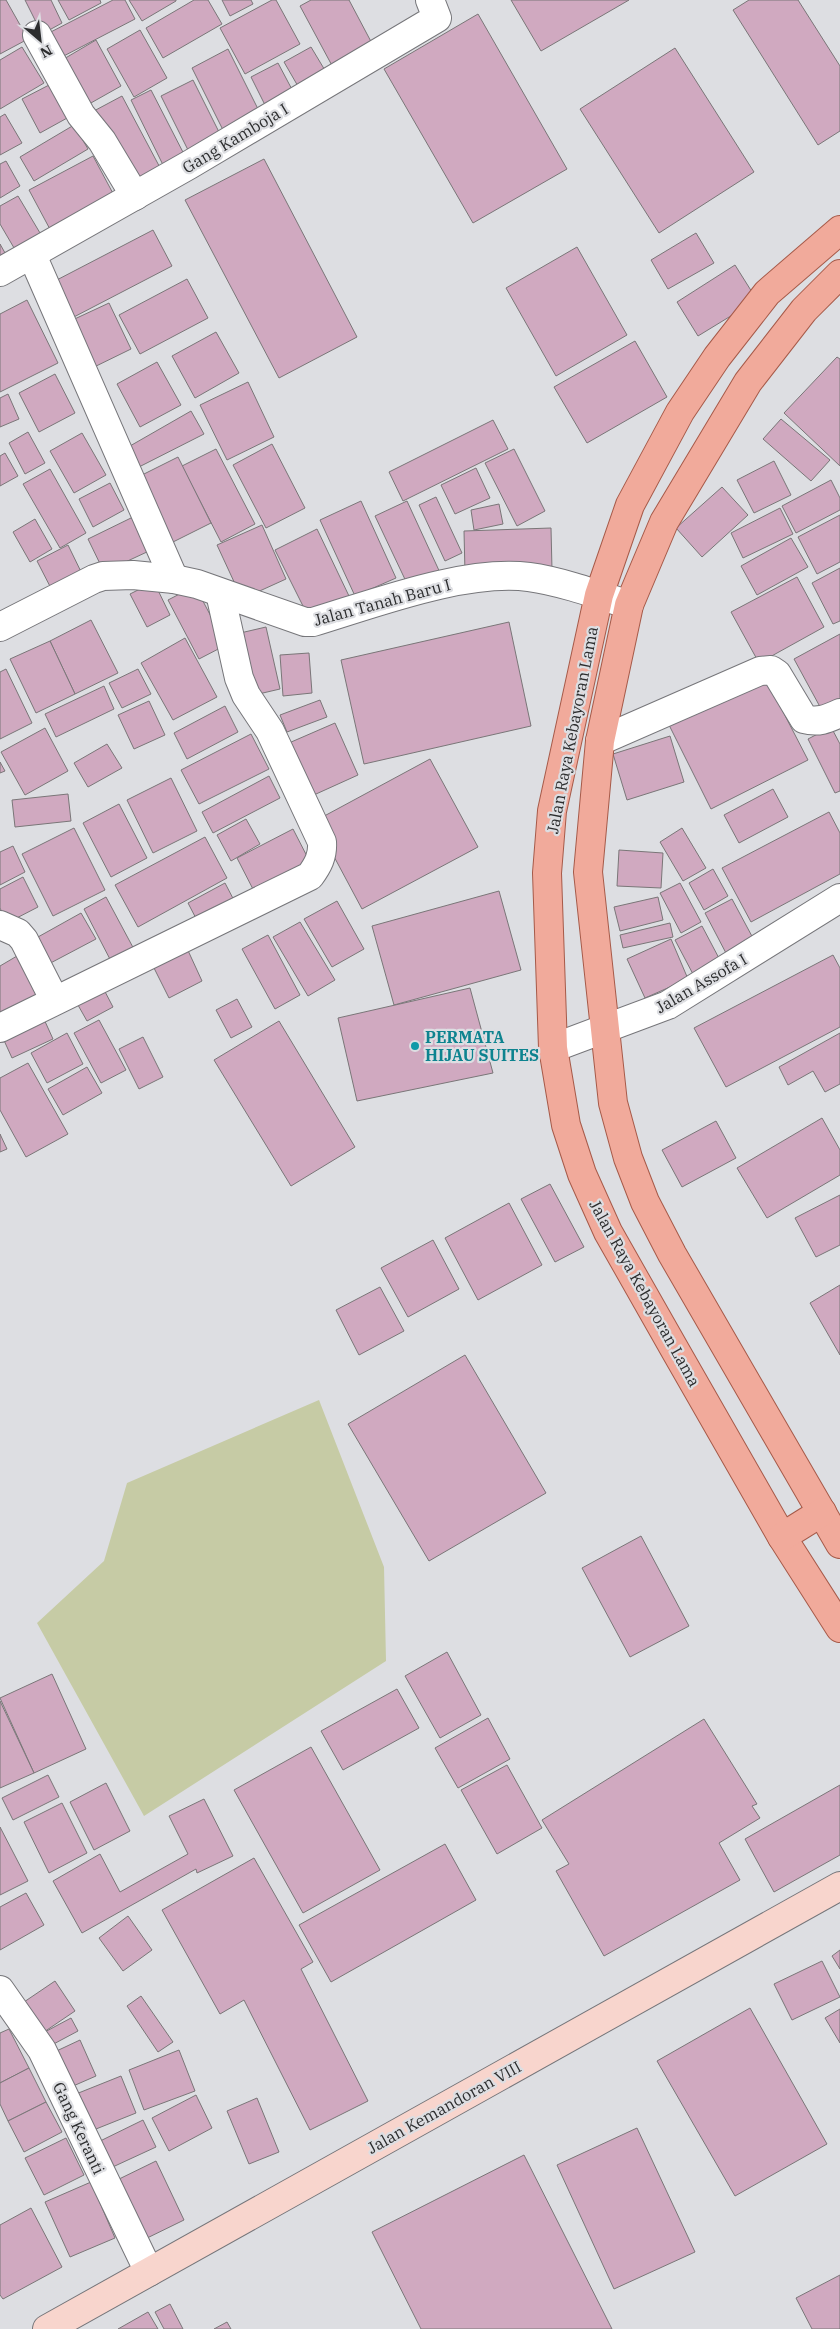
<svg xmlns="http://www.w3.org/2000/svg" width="840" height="2329" font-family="'IBM Plex Serif',serif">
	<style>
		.green { fill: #c6cba5 }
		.building { fill: #d0a9c0; stroke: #7a7678 }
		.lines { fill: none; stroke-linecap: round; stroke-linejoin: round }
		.street-casing { stroke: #76767a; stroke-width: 30 }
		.secondary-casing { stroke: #76767a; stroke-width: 30 }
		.primary-casing { stroke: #a65a49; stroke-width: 30 }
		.street { stroke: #fff; stroke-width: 28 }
		.secondary { stroke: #f8d5cd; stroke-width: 28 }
		.primary { stroke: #f1aa9b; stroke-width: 28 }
		.culture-dot { fill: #0f9aa8; stroke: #dddee2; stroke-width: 2 }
		.labels { text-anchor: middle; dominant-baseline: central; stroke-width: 4.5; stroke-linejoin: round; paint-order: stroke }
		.street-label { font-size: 16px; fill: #2c2d2e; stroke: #dddee2 }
		.culture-label { font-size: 16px; font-weight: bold; fill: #0d838f; stroke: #dddee2; text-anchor: start }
	</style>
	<rect width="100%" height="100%" fill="#dddee2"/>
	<polygon class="green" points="319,1400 384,1567 386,1661 144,1816 37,1623 104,1561 127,1483"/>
	<g class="building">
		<polygon points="0,0 6,0 28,39 0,54"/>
		<polygon points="25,0 51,0 62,23 42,34"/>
		<polygon points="58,0 100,0 101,3 69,20"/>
		<polygon points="113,0 125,0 135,19 56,60 43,36"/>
		<polygon points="129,0 176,0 176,1 142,21"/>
		<polygon points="194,0 208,0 222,24 163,58 146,28"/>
		<polygon points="222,0 251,0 253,4 230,16"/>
		<polygon points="272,0 276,0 300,44 245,74 220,28"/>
		<polygon points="311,0 349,0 376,51 336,73 300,6"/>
		<polygon points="511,0 629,0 541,51"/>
		<polygon points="749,0 798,0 840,66 840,131 818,145 733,10"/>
		<polygon points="478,14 567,169 473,223 384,69"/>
		<polygon points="140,30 167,78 134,97 107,49"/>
		<polygon points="96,40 121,86 82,108 57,63"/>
		<polygon points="22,47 44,83 0,109 0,60"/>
		<polygon points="311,47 326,72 299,88 284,62"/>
		<polygon points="675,48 754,172 659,233 580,109"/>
		<polygon points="228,49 261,115 225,134 192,68"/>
		<polygon points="278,63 296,97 268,111 251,77"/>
		<polygon points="193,80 222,138 190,154 161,96"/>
		<polygon points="51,84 69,117 40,133 22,99"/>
		<polygon points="151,90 187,160 166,171 131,100"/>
		<polygon points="122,96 165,177 135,193 92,112"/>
		<polygon points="5,114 22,143 0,155 0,117"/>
		<polygon points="74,125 88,149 34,181 20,157"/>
		<polygon points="93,156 116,199 52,233 29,190"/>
		<polygon points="264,159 357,337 279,378 185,200"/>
		<polygon points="6,161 20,186 0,198 0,164"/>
		<polygon points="18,196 43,238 17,253 0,224 0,206"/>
		<polygon points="153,230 172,266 70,319 51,283"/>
		<polygon points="696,233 714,263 668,289 651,260"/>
		<polygon points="0,244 9,260 0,265"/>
		<polygon points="577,247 627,335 556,376 506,288"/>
		<polygon points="735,265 757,300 698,336 677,302"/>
		<polygon points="187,279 208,318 140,354 119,315"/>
		<polygon points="27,300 58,363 0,392 0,314"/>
		<polygon points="109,303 131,349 88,370 66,323"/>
		<polygon points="216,332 239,373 195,398 172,356"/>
		<polygon points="635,341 667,397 587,443 554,387"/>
		<polygon points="837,357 840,359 840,466 784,413"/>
		<polygon points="157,362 181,405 140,427 117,384"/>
		<polygon points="55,374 75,413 39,432 19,393"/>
		<polygon points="248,382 274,437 227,460 200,405"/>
		<polygon points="8,394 19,419 0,427 0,398"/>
		<polygon points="191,411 204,434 133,470 123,450"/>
		<polygon points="781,419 830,460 811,481 763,439"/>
		<polygon points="493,420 508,449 403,501 389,472"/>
		<polygon points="28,432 45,463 25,474 9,443"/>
		<polygon points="82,433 106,475 74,493 50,451"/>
		<polygon points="272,444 305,508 266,528 233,465"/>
		<polygon points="216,449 255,524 221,542 182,466"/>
		<polygon points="514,449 545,511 517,526 485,463"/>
		<polygon points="5,453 18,476 0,486 0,456"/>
		<polygon points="178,457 211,523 167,545 134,479"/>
		<polygon points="774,461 791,495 754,513 737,480"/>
		<polygon points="476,468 490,498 455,514 441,485"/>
		<polygon points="50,469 86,533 60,548 23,484"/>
		<polygon points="831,480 840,498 840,510 796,533 782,506"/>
		<polygon points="110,483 124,510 93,527 79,499"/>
		<polygon points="722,487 748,515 702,557 676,528"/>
		<polygon points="436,497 462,553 445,561 419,505"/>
		<polygon points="361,501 396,578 355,596 320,520"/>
		<polygon points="407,501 442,577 411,592 375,516"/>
		<polygon points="499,504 503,524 474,530 471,510"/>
		<polygon points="780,508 793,534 743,558 731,533"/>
		<polygon points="840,515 840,562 817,574 798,537"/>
		<polygon points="133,517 149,551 104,572 88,539"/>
		<polygon points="35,519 52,549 30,562 13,532"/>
		<polygon points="262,525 286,579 242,599 217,545"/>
		<polygon points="551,528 552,570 465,573 464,531"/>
		<polygon points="317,529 349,596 308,616 275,550"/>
		<polygon points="791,538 808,567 757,595 741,566"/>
		<polygon points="68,545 86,582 56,598 37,561"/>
		<polygon points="840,568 840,621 833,624 812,583"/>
		<polygon points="797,577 824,627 759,663 731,612"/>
		<polygon points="154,582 170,615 147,627 130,594"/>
		<polygon points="195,586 226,645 199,659 168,600"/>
		<polygon points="91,620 118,673 75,694 50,641"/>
		<polygon points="509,622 531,726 364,764 341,660"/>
		<polygon points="266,627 280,689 250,696 236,634"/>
		<polygon points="840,634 840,707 825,716 794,659"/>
		<polygon points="185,638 217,697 173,720 141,663"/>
		<polygon points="50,641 75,694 36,713 10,659"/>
		<polygon points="309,653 312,693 283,696 280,655"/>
		<polygon points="6,669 32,723 0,739 0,672"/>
		<polygon points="138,669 151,694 122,708 109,683"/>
		<polygon points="763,673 808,760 711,809 667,721"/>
		<polygon points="104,686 114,709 56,737 45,714"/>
		<polygon points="320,700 327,717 287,732 280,715"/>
		<polygon points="149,701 165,735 134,749 118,715"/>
		<polygon points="225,706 238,732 187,759 174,733"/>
		<polygon points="335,723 358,775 305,799 282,746"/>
		<polygon points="831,727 840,744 840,791 835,793 808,739"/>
		<polygon points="45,728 68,771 25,795 1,752"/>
		<polygon points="251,734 269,769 199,804 181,770"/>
		<polygon points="670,736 684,782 627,800 613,754"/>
		<polygon points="107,744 122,768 88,787 74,763"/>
		<polygon points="430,759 478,847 362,909 315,821"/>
		<polygon points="0,762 5,771 0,773"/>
		<polygon points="269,776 280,798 213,833 202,812"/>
		<polygon points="171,778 197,831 153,853 127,800"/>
		<polygon points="773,789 788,817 739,843 724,815"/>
		<polygon points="68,794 71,821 15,827 12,800"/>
		<polygon points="119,804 147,858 111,877 83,823"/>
		<polygon points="829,812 840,833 840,874 751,922 722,868"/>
		<polygon points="246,819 260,844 231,861 217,835"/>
		<polygon points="74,828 105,890 53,916 22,854"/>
		<polygon points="682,828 706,868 683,881 660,842"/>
		<polygon points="293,829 312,866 256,895 237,858"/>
		<polygon points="205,837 227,878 138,927 115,885"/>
		<polygon points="13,846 25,872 0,885 0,852"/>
		<polygon points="619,850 663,853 661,888 617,886"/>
		<polygon points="713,869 728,896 704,910 689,883"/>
		<polygon points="23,877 38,907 7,923 0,908 0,889"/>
		<polygon points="225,883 238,908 201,928 188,903"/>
		<polygon points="680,883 701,922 681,933 660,893"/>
		<polygon points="499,891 521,970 394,1005 372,926"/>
		<polygon points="106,897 136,953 113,965 84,909"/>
		<polygon points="658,897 663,920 620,931 614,907"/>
		<polygon points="732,899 754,940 727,955 705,913"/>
		<polygon points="337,901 364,949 332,967 304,919"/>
		<polygon points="81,913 96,939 43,967 29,942"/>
		<polygon points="300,922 335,980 308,996 273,937"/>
		<polygon points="670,923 673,937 623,948 620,935"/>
		<polygon points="702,926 721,962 694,976 675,940"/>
		<polygon points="268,935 300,995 275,1009 242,949"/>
		<polygon points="671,939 688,979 645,998 627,959"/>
		<polygon points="185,944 202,981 169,998 151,962"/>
		<polygon points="833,955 840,968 840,1027 726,1087 694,1028"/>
		<polygon points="17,956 41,999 0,1023 0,966"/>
		<polygon points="101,984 113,1007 87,1021 74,998"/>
		<polygon points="470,988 493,1073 357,1101 338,1018"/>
		<polygon points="237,999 252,1027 231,1038 216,1010"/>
		<polygon points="43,1017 53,1039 12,1058 2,1036"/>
		<polygon points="99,1020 126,1070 101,1083 74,1033"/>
		<polygon points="279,1021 355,1147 291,1186 214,1060"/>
		<polygon points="67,1033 83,1064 47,1083 31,1053"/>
		<polygon points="840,1033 840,1084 825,1092 813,1071 788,1085 779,1067"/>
		<polygon points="143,1037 163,1077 139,1089 119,1049"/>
		<polygon points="28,1063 68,1134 26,1157 0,1110 0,1078"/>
		<polygon points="87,1067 102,1093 63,1115 48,1089"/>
		<polygon points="822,1118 840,1150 840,1175 767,1218 737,1168"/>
		<polygon points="716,1121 736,1158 682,1187 662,1150"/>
		<polygon points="0,1134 7,1149 0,1152"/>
		<polygon points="550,1184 584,1247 555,1262 521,1199"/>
		<polygon points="840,1195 840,1245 816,1257 795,1218"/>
		<polygon points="509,1203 542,1265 478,1300 445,1238"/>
		<polygon points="433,1240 459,1289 408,1317 381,1268"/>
		<polygon points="840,1285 840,1355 810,1303"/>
		<polygon points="380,1287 404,1331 359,1355 336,1310"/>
		<polygon points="465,1355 546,1493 429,1561 348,1424"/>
		<polygon points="641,1536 689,1626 630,1657 582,1568"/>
		<polygon points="447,1652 481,1715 440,1738 405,1676"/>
		<polygon points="52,1674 86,1749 34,1773 0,1698"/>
		<polygon points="397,1689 419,1728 343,1770 321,1731"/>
		<polygon points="0,1701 34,1773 0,1788"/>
		<polygon points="488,1718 510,1759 458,1788 435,1748"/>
		<polygon points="704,1719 757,1804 752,1806 760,1818 719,1843 740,1880 604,1956 556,1871 569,1864 542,1820"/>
		<polygon points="311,1747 380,1870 303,1913 234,1790"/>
		<polygon points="507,1765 542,1828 497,1854 461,1790"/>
		<polygon points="48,1775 59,1797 13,1820 2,1798"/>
		<polygon points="106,1783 130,1831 94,1850 70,1802"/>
		<polygon points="840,1785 840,1855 774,1892 745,1839"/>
		<polygon points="204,1799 233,1856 197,1873 196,1869 82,1933 53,1881 100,1854 120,1892 188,1854 169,1816"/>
		<polygon points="62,1803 87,1853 49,1873 24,1822"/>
		<polygon points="0,1827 28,1881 0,1895"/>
		<polygon points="445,1844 476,1900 331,1982 299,1925"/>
		<polygon points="254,1858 313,1962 301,1969 368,2101 310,2130 244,2000 220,2014 162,1910"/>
		<polygon points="26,1893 44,1925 0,1950 0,1907"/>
		<polygon points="128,1916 152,1950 123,1971 99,1938"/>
		<polygon points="840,1950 840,1969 832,1956"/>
		<polygon points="822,1961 840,1997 792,2020 774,1984"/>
		<polygon points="55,1981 75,2011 44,2032 24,2002"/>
		<polygon points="141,1996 173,2042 158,2052 127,2006"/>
		<polygon points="750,2008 827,2144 735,2196 657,2061"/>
		<polygon points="840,2009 840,2043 825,2018"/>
		<polygon points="71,2018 78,2031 48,2047 41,2034"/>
		<polygon points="9,2029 29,2068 0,2083 0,2033"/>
		<polygon points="80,2040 96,2076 64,2090 48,2055"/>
		<polygon points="179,2050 195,2091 144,2110 129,2070"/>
		<polygon points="29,2068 46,2102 8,2121 0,2104 0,2083"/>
		<polygon points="121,2076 136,2113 86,2133 71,2096"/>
		<polygon points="196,2095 212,2128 169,2151 152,2118"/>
		<polygon points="257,2098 279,2152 249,2164 227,2111"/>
		<polygon points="46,2102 62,2132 24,2152 8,2121"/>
		<polygon points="143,2120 156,2147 104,2171 92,2145"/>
		<polygon points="637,2128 695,2252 614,2289 557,2165"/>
		<polygon points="66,2138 84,2175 44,2195 25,2158"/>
		<polygon points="524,2155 612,2329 421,2329 372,2232"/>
		<polygon points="156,2161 184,2220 141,2241 113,2182"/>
		<polygon points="91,2182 115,2238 70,2257 45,2202"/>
		<polygon points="31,2208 62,2267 3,2299 0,2295 0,2225"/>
		<polygon points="840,2275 840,2329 812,2329 796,2298"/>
		<polygon points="170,2304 183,2329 164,2329 155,2312"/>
		<polygon points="148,2312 158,2329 118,2329"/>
		<polygon points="227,2322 231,2329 214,2329"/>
	</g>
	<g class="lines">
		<defs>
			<g id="street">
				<polyline points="37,35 81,115 102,141 135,196"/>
				<polyline points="32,255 174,579"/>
				<polyline points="0,272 189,165 437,18 430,0"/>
				<path d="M0,627L94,579L103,576L133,575L174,579L197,584L305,622H313C376,603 465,569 529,577C560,581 599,595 629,605"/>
				<path d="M600,741L760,671L771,670L777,674L804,719C818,723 827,719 840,713"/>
				<polyline points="0,925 18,933 24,940 54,999"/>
				<path d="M0,1028L310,876C318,865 323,856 322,842L270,731L246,695L239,678L220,593"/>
				<polyline points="553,1048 668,1005 840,898"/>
				<polyline points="0,1990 42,2050 149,2272"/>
			</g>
			<polyline id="secondary" points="47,2329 840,1886"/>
			<g id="primary">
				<polyline points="840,230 767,293 717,357 680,412 630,505 599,595 552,811 547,873 553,1048 566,1125 582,1174 608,1232 675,1350 782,1537 840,1628"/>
				<polyline points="840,274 804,310 748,382 664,522 629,605 600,741 588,872 613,1103 628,1158 645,1202 672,1254 840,1544"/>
				<polyline points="782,1537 822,1512"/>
			</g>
		</defs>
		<use href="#street" class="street-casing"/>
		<use href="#secondary" class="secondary-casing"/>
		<use href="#primary" class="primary-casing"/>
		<use href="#street" class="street"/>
		<use href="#secondary" class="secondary"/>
		<use href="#primary" class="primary"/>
	</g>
	<circle class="culture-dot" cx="415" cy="1046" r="5"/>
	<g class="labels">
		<g class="street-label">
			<text transform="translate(235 138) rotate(-31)">Gang Kamboja I</text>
			<text transform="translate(382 602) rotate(-15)">Jalan Tanah Baru I</text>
			<text transform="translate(572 730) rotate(-79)">Jalan Raya Kebayoran Lama</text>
			<text transform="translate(701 983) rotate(-30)">Jalan Assofa I</text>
			<text transform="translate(645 1293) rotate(61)">Jalan Raya Kebayoran Lama</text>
			<text transform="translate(444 2107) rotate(-29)">Jalan Kemandoran VIII</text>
			<text transform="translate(79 2128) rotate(65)">Gang Keranti</text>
		</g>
		<g class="culture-label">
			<text x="425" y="1037">PERMATA<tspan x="425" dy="18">HIJAU SUITES</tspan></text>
		</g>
	</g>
	<g transform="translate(40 40) rotate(152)" stroke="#dddee2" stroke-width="4" paint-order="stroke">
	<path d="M0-4L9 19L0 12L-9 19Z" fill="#2c2d2e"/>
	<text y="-8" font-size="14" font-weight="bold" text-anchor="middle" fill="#2c2d2e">N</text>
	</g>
</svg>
